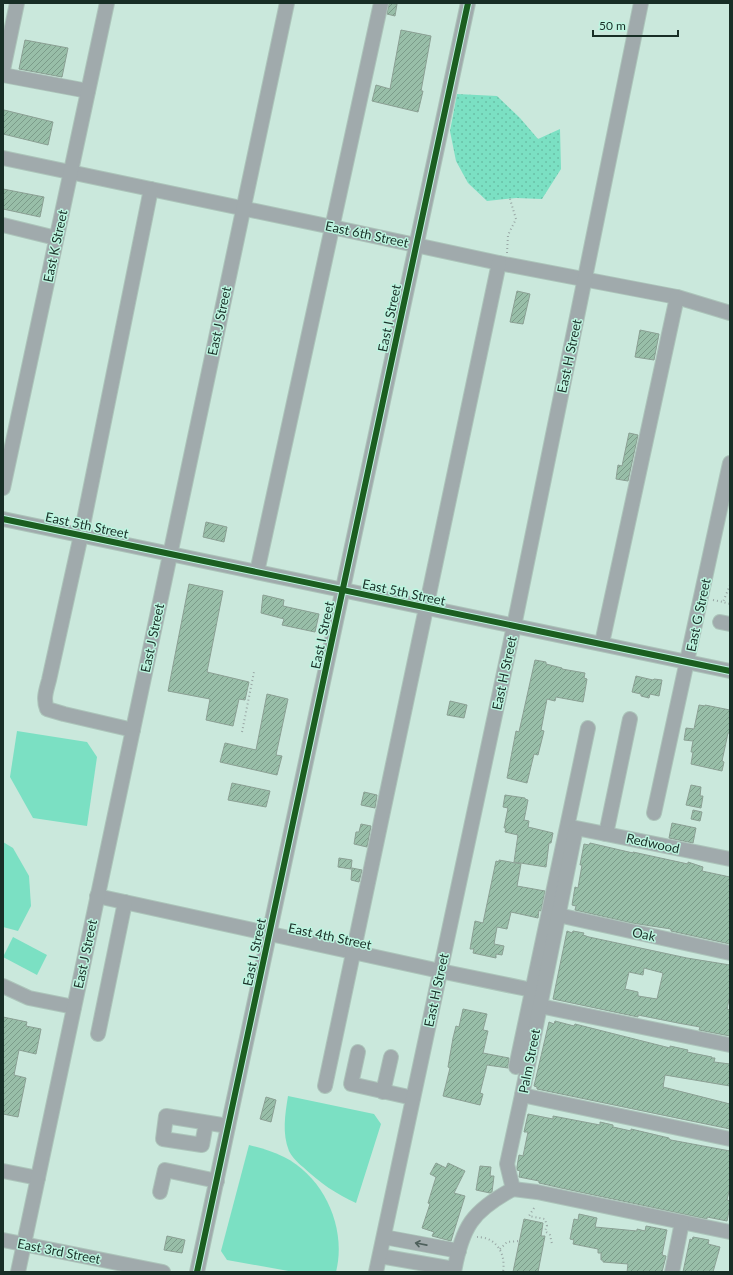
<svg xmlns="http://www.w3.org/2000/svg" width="733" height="1275" font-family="Lato,sans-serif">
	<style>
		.grass { fill: url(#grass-dots) }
		.pitch { fill: #7be0c3 }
		.building { fill: url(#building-hatch); stroke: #8ba094; fill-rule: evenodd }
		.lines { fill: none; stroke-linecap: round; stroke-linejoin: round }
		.minor-casing { stroke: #acc4ba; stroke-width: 16 }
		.path { stroke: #99a7a5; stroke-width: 2; stroke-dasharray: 1 3; stroke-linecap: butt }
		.minor { stroke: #a0aaac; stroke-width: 14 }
		.cycleway-casing { stroke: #bdf5e0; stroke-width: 8 }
		.cycleway { stroke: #1b5e20; stroke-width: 6 }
		.oneway { stroke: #4e605c }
		.labels { text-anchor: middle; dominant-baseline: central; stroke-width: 3; stroke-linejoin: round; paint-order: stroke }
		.street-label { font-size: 13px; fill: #182e26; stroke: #bdf5e0 }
	</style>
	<defs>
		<pattern id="grass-dots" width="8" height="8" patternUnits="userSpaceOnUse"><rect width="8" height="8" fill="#7be0c3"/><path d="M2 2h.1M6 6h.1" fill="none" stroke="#6ac0a7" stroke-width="1.8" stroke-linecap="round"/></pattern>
		<pattern id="building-hatch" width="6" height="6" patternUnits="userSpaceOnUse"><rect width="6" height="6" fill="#98bea8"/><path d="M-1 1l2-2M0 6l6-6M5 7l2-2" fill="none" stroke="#7b9b89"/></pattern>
	</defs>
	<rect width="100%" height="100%" fill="#cae8dc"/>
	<polygon class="grass" points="457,94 497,96 520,118 538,139 560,129 561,169 542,199 516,198 487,201 468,183 456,161 450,131"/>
	<g class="pitch">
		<polygon points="17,731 87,742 97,757 87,826 33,818 10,777"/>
		<polygon points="3,842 13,848 29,876 31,906 18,931 3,927"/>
		<polygon points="13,937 47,955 37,975 3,957"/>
		<path d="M288,1096L374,1114L381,1124L356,1203C336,1194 320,1183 303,1167C298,1163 292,1157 289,1151C282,1133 285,1115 288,1096Z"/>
		<path d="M249,1145C261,1148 272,1151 284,1157C324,1177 347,1228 336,1272H294L227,1260L221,1251Z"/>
	</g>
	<g class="building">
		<polygon points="389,3 397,4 395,16 387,14"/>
		<polygon points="401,30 431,36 421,91 423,91 418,112 372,101 376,85 390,89"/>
		<polygon points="25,40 68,48 62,77 19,69"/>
		<polygon points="4,110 53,122 48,145 3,134 3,117"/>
		<polygon points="3,189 44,197 40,217 3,209"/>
		<polygon points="517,291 530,294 523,324 510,322"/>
		<polygon points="640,330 659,334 654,360 635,357"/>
		<polygon points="629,433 638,435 628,481 616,479 618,465 622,466"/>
		<polygon points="206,522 227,527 224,542 203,537"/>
		<polygon points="189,584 223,591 207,672 249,682 245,700 239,699 233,726 206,720 210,699 168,691"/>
		<polygon points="263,595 284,600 283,606 319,614 315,632 282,625 284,619 261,613"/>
		<polygon points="535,660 546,662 546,664 562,668 562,669 585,673 584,678 587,679 583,702 556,697 555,701 547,699 541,730 544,731 538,755 534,754 527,783 507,778 516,731 519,732"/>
		<polygon points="636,676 653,680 654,679 662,680 659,696 650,694 649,698 641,696 641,694 632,692"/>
		<polygon points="267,694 288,699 276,755 282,756 277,775 220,762 225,743 256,750"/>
		<polygon points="450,701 467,705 464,718 447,715"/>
		<polygon points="699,705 705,706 705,705 730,710 730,733 728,733 722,761 724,762 722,771 691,764 693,752 691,752 693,741 684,740 686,728 694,729"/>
		<polygon points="232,783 270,791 266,807 228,800"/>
		<polygon points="691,785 701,787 700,796 703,796 701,808 686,805"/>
		<polygon points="364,792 377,795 375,808 361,805"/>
		<polygon points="505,795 525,798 525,799 528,800 524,820 529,821 528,827 553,833 551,843 549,843 546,867 514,862 518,835 505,832 506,828 504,828 508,808 503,807"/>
		<polygon points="693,810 702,812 700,821 691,819"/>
		<polygon points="672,823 696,828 693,843 669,838"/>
		<polygon points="361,824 371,826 367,847 354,844 356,832 359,832"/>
		<polygon points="590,843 633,853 633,852 688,864 688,862 703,867 702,871 730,877 730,944 671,931 671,929 632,923 575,910 576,906 572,905 575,887 578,888 582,865 580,865 584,844 589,845"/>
		<polygon points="339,858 352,860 351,869 338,867"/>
		<polygon points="499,860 521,864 517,886 545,891 541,911 539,910 538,918 511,912 507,929 497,927 494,944 504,946 502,955 496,954 496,958 473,953 474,949 470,949 475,921 483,923 496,861 499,862"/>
		<polygon points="352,868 362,870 359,882 351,880"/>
		<path d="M567,931L572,933L573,931L584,933L583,935L589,937L687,958L730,965V995L727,1009L730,1010V1036L699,1030L700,1027L678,1023L638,1015V1017L553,999ZM644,968L663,973L657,999L638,996V992L625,989L629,972L643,975Z"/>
		<polygon points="463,1009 487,1014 483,1030 488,1031 483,1053 509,1058 508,1068 487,1065 480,1093 483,1094 480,1105 443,1096 450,1068 448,1067 453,1038 456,1026 459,1027"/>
		<polygon points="3,1017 27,1022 26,1026 41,1029 36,1054 19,1050 14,1075 26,1078 18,1117 3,1114"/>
		<polygon points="555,1021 574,1026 575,1024 670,1048 670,1046 688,1050 687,1052 712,1057 712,1058 715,1058 714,1062 730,1064 730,1086 665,1075 663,1087 730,1104 730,1129 537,1089 537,1087 534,1086 549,1022 554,1024"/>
		<polygon points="266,1097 276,1100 271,1122 260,1119"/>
		<polygon points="528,1114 553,1119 553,1116 600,1125 600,1122 613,1125 613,1127 631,1131 631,1129 669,1138 669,1139 671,1140 730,1151 730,1187 727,1200 730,1201 730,1207 727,1221 707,1217 707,1219 561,1188 539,1183 539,1181 519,1177 520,1171 517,1170 517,1167 519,1155 523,1156 528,1132 524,1132"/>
		<polygon points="436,1163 446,1168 448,1163 465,1171 454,1193 465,1196 451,1241 432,1236 434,1232 422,1228 430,1204 428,1203 436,1177 430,1174"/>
		<polygon points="480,1166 491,1167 490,1176 494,1176 492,1192 490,1193 476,1190"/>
		<polygon points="579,1214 597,1218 595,1227 637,1231 637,1229 645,1231 646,1226 667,1230 662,1255 666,1256 662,1272 627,1272 628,1264 603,1262 603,1260 601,1260 601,1253 598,1253 598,1249 573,1244 574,1240 570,1239 574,1219 578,1220"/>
		<polygon points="524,1219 543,1223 541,1236 545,1236 538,1272 513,1272"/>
		<polygon points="167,1236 185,1240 182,1253 164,1250"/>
		<polygon points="693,1237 709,1240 708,1244 720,1247 713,1272 683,1272 690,1239 692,1240"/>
	</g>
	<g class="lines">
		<defs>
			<g id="minor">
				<polyline points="3,70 17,3"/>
				<polyline points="3,75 88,91"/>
				<polyline points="3,158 332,227 499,263 677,297 730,313"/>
				<polyline points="3,225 56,238"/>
				<polyline points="3,488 107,3"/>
				<polyline points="3,519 730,671"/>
				<polyline points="257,572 381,3"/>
				<polyline points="720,622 730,624"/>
				<polyline points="602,643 677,297"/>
				<path d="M133,730L64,714L47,709C43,699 46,691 49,680L81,535L151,189"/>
				<polyline points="654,813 730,463"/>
				<polyline points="606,834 630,719"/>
				<polyline points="97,896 440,971 532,990"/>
				<polyline points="558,915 730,953"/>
				<polyline points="3,986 29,998 74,1007"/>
				<polyline points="540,1006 730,1045"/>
				<polyline points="98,1034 125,902"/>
				<polyline points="358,1052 351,1084 413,1098"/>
				<polyline points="516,1067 588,728"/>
				<polyline points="325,1086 499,263"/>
				<polyline points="383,1092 391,1057"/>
				<polyline points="522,1095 730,1139"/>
				<polyline points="206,1123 202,1145 163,1139 166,1116 228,1126"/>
				<polyline points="3,1171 38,1178"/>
				<polyline points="513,1189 537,1192 730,1232"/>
				<polyline points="160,1192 165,1170 217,1181"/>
				<polyline points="384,1237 459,1251"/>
				<polyline points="3,1240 163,1272"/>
				<polyline points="380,1256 454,1269"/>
				<polyline points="18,1272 287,3"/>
				<polyline points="197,1272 468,3"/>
				<polyline points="376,1272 514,626 641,3"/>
				<path d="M454,1272C462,1227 472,1211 513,1189L507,1164L522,1095L576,828L730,859"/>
				<polyline points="672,1272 682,1222"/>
			</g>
		</defs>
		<use href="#minor" class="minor-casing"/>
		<g class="path">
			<polyline points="507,253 508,235 516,219 510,199"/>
			<polyline points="730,585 723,602 730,604"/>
			<polyline points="713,600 723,602"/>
			<polyline points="242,732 254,672"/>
			<polyline points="534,1208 529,1216 545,1219 547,1226 545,1231 550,1235 552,1244"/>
			<path d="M477,1237C481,1237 487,1238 490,1240C502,1247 505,1260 503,1272"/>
			<polyline points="500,1249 507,1242 519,1241"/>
		</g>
		<use href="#minor" class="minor"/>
		<defs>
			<g id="cycleway">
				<polyline points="3,519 730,671"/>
				<polyline points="197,1272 468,3"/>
			</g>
		</defs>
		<use href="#cycleway" class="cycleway-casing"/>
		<use href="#cycleway" class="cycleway"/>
	</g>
	<defs><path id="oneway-shaft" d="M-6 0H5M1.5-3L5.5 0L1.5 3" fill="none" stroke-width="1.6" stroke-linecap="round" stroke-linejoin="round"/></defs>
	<use class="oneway" href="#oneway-shaft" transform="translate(421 1244) rotate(-169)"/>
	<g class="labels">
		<g class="street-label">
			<text transform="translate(367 234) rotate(12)">East 6th Street</text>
			<text transform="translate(55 246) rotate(-78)">East K Street</text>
			<text transform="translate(389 318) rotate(-78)">East I Street</text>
			<text transform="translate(219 321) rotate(-78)">East J Street</text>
			<text transform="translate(569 356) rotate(-78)">East H Street</text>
			<text transform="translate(87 525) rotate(12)">East 5th Street</text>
			<text transform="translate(404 592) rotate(12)">East 5th Street</text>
			<text transform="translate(698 615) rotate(-78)">East G Street</text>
			<text transform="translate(322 635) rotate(-78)">East I Street</text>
			<text transform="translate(152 638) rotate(-78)">East J Street</text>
			<text transform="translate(504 673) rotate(-78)">East H Street</text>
			<text transform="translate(653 843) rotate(12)">Redwood</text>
			<text transform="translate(644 934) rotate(12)">Oak</text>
			<text transform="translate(330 936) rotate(12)">East 4th Street</text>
			<text transform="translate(254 952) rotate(-78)">East I Street</text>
			<text transform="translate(85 954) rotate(-78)">East J Street</text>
			<text transform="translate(436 990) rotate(-78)">East H Street</text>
			<text transform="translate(529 1061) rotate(-79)">Palm Street</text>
			<text transform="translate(59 1251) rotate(11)">East 3rd Street</text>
		</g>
	</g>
	<rect width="733" height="1275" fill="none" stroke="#182e26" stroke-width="8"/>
	<path d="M593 30v6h85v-6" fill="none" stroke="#182e26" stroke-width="2"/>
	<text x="599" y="30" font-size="12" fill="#182e26" stroke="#bdf5e0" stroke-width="3" paint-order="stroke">50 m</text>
</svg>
